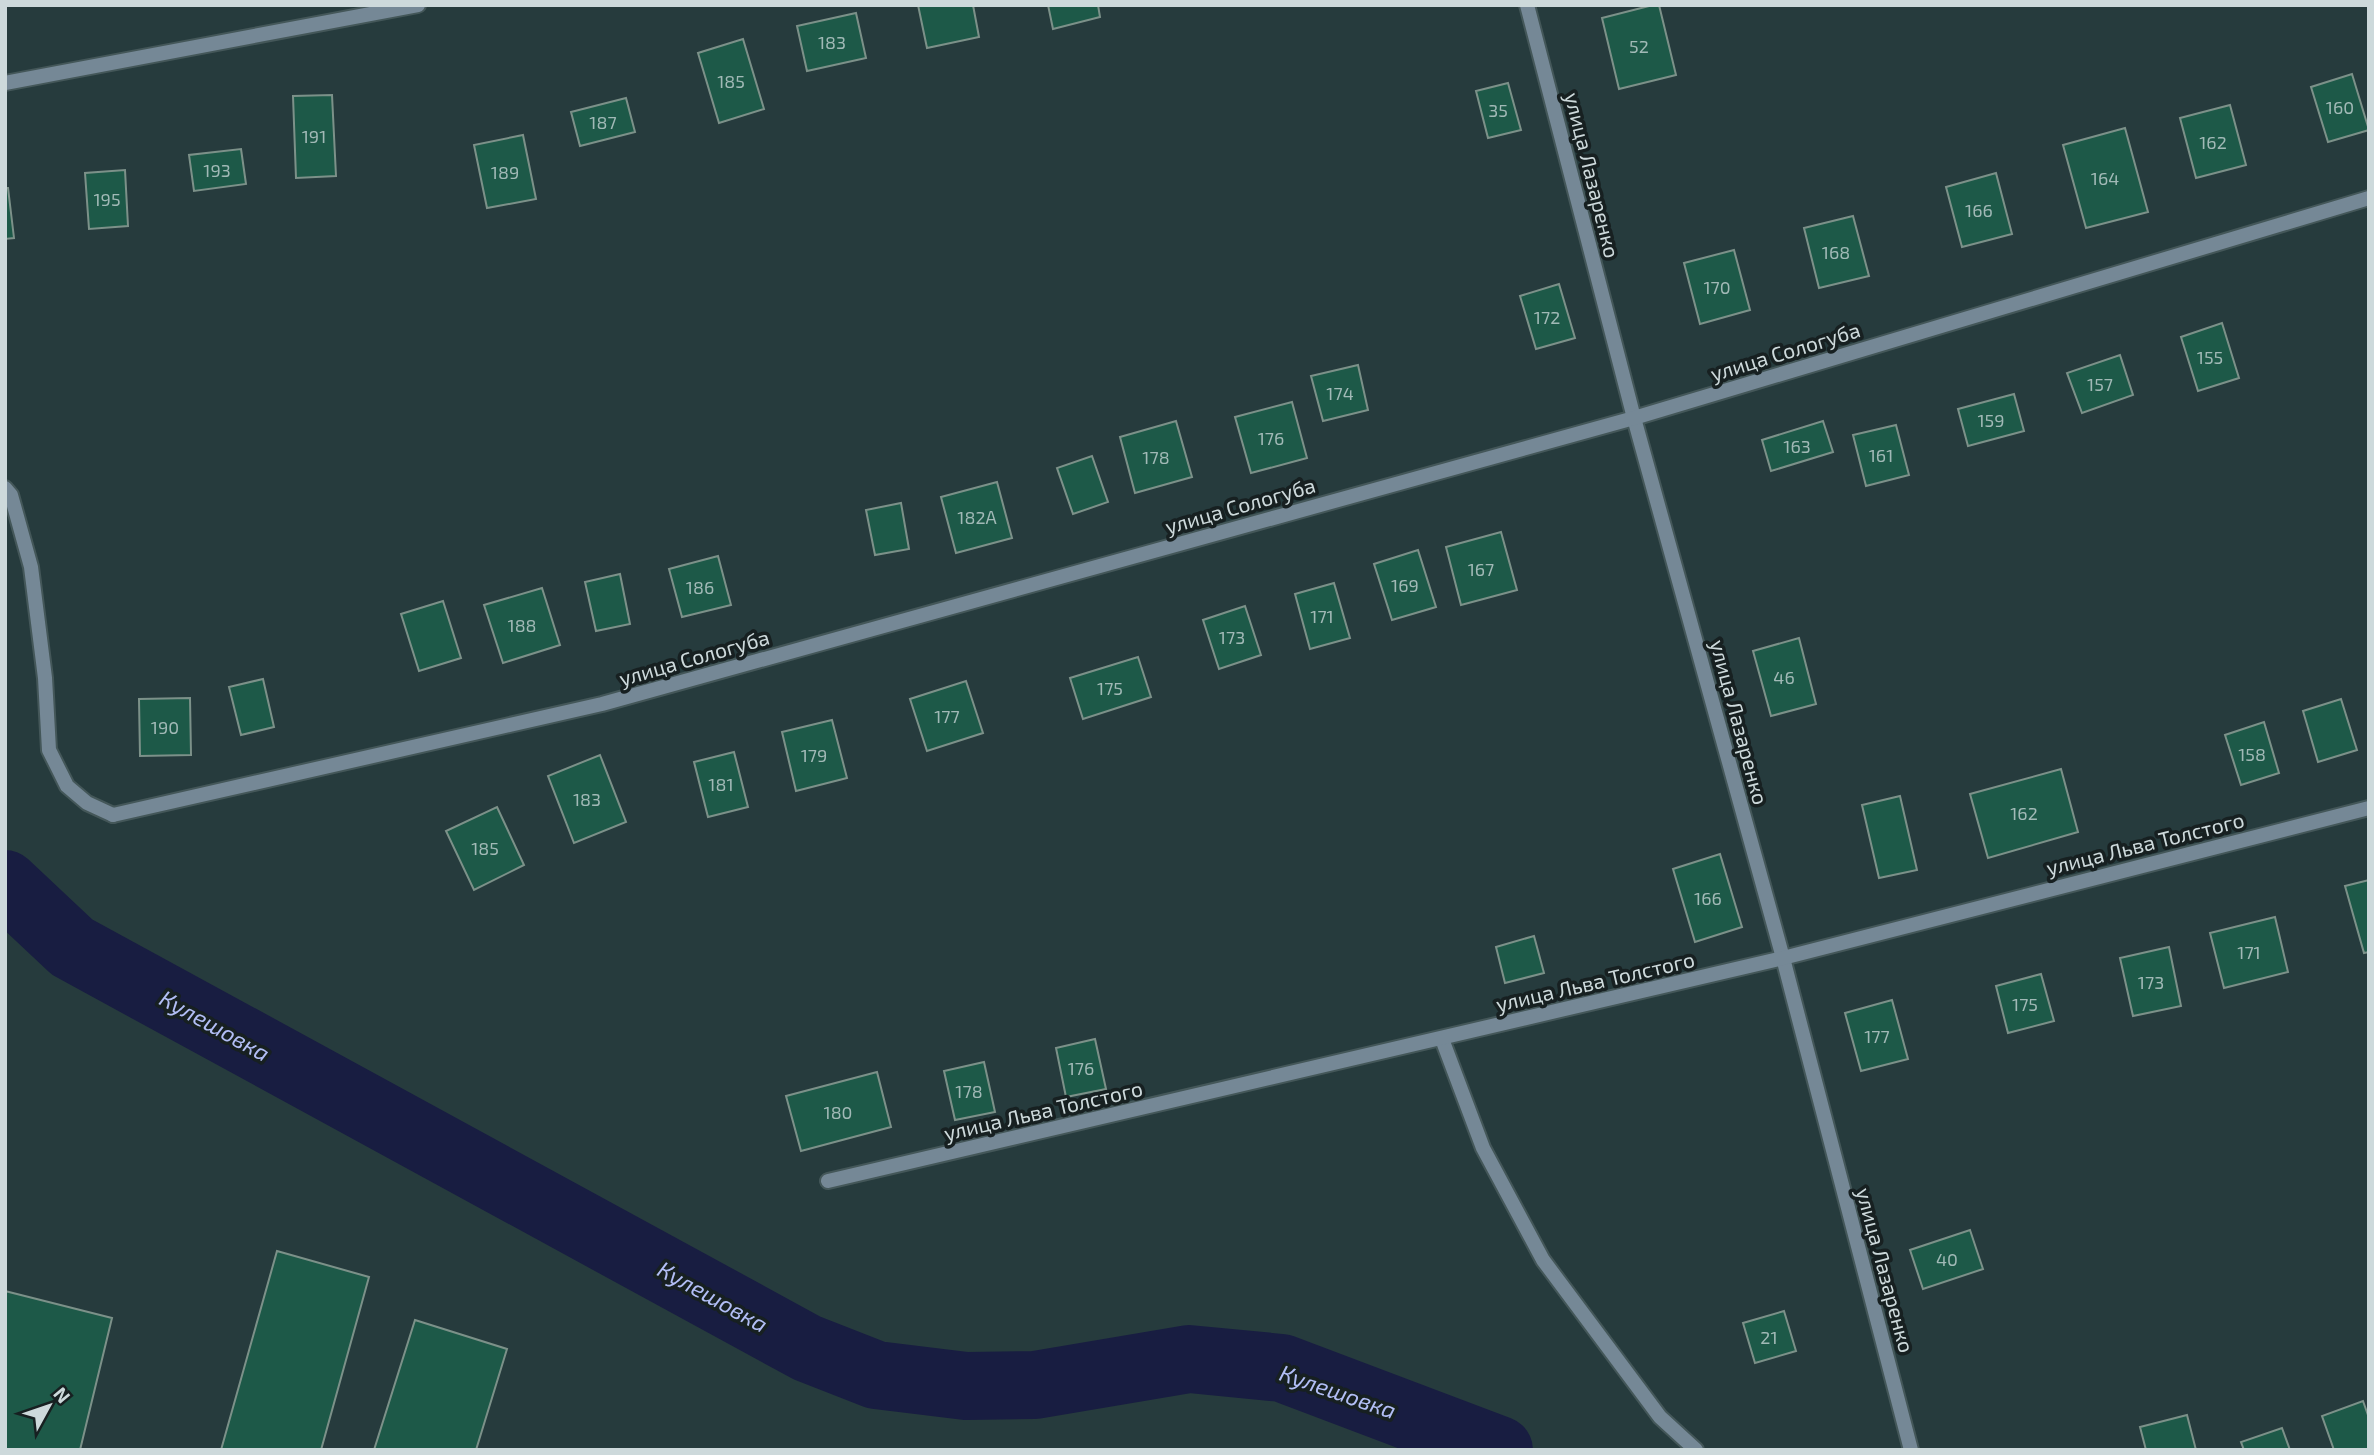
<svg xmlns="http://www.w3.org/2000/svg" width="2374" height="1455" font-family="'Exo 2',sans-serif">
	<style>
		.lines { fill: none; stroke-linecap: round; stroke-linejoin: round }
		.river { stroke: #181d41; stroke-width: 68 }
		.building { fill: #1d5948; stroke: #7c9189; stroke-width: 2 }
		.lane-casing { stroke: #445759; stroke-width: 18 }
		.street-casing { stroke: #445759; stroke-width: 18 }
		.lane { stroke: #758896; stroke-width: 14 }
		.street { stroke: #758896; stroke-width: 14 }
		.labels { text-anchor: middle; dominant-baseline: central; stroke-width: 7; stroke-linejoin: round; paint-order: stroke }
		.number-label { font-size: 18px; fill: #a1b9b6 }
		.street-label { font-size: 21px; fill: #cdd9db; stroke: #172021 }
		.water-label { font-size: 23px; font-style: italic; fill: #b2bef5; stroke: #172021 }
	</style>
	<rect width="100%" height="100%" fill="#263b3d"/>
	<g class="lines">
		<polyline class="river" points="5,884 72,947 807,1348 876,1375 966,1386 1035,1385 1189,1359 1282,1368 1499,1450"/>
	</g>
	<g class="building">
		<polygon points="918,5 973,5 979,37 927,48"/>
		<polygon points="1048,5 1098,5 1100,17 1053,29"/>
		<polygon points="1653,5 1659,5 1676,75 1619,89 1602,18"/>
		<polygon points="856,13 866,58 807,71 797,26"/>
		<polygon points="743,39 764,109 719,123 698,53"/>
		<polygon points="2352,74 2369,130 2328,142 2311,87"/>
		<polygon points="1508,83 1521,130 1488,138 1476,91"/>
		<polygon points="332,95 336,176 296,178 293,96"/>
		<polygon points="626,98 635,132 580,146 571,112"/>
		<polygon points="2230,105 2246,165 2196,178 2180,118"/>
		<polygon points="2125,128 2148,212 2086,228 2063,145"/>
		<polygon points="523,135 536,199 487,208 474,145"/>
		<polygon points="241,149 246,184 194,191 189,155"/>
		<polygon points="125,170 128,226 89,229 85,173"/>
		<polygon points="1996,173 2012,234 1962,247 1946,187"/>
		<polygon points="5,188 8,188 14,238 5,239"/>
		<polygon points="1853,216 1869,276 1819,288 1804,228"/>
		<polygon points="1734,250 1750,310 1700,324 1684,263"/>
		<polygon points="1559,284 1575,338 1536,349 1520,296"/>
		<polygon points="2222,323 2239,378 2198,391 2181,337"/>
		<polygon points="2120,355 2133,395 2082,413 2067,373"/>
		<polygon points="1358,365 1368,410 1323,421 1311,376"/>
		<polygon points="2014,394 2024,431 1968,446 1958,409"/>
		<polygon points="1292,402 1307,458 1251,473 1235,417"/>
		<polygon points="1176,421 1192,477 1135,493 1120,437"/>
		<polygon points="1823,421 1833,452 1771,471 1762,440"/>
		<polygon points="1896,425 1909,475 1866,486 1853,435"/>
		<polygon points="1092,456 1108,502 1073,514 1057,468"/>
		<polygon points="997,482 1012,538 956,553 941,497"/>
		<polygon points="901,503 909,549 875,555 866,510"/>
		<polygon points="1501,532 1517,590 1461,605 1446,547"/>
		<polygon points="1418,550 1436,607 1392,620 1374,564"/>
		<polygon points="718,556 731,605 682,617 669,569"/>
		<polygon points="620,574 630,624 596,631 585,582"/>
		<polygon points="1334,583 1350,638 1310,649 1295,594"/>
		<polygon points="542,588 560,645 503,663 484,605"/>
		<polygon points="443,601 461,658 419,671 401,614"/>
		<polygon points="1245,606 1261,655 1219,669 1203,620"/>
		<polygon points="1799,638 1816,704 1771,716 1753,651"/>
		<polygon points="1138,657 1151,697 1083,719 1070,678"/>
		<polygon points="263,679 274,727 241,735 229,687"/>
		<polygon points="966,681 983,733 927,751 910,699"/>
		<polygon points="190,698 191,755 140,756 139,699"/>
		<polygon points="2341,699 2357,750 2318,762 2303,711"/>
		<polygon points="832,720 847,778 796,791 782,732"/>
		<polygon points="2264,722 2279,773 2241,785 2225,735"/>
		<polygon points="734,752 748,807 708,817 694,762"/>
		<polygon points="600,755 626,822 574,843 548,776"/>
		<polygon points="2061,769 2078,832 1988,858 1970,794"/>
		<polygon points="1900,796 1917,870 1879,878 1862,805"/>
		<polygon points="497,807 524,865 474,890 446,831"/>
		<polygon points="1720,854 1742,927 1695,942 1673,869"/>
		<polygon points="2369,880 2369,952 2364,953 2345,886"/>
		<polygon points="2275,917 2288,972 2224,988 2210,933"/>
		<polygon points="1534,936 1544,973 1505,983 1496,947"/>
		<polygon points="2169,947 2181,1006 2133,1016 2120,958"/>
		<polygon points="2041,974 2054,1021 2008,1033 1996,986"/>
		<polygon points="1892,1000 1908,1059 1861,1071 1845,1013"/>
		<polygon points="1095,1039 1106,1089 1066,1097 1056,1048"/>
		<polygon points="984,1062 995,1112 955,1120 944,1071"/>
		<polygon points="877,1072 891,1127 801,1151 786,1096"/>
		<polygon points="1970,1230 1983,1269 1923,1289 1910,1250"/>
		<polygon points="277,1251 369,1277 321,1450 221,1450"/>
		<polygon points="5,1291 112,1318 80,1450 5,1450"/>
		<polygon points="1784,1311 1796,1351 1755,1363 1743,1323"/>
		<polygon points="415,1320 507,1349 476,1450 374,1450"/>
		<polygon points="2363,1401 2369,1418 2369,1449 2334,1450 2322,1416"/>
		<polygon points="2187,1415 2196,1450 2146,1450 2140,1427"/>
		<polygon points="2282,1428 2290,1450 2244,1450 2241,1442"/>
	</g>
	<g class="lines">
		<defs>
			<g id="lane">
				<polyline points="5,488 11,495 31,567 45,678 49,750 67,786 87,803 113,815"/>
				<polyline points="1442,1039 1483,1148 1543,1260 1660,1417 1696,1450"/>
			</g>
			<g id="street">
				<polyline points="1527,5 1634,418 1783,958 1911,1450"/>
				<polyline points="5,83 418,5"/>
				<polyline points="113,815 602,704 1634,418 2369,198"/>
				<polyline points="828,1181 1783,958 2369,808"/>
			</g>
		</defs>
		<use href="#lane" class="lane-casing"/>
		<use href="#street" class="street-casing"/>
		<use href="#lane" class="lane"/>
		<use href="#street" class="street"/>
	</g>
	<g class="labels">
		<g class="number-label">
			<text x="832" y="42">183</text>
			<text x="1639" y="46">52</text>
			<text x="731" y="81">185</text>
			<text x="2340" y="107">160</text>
			<text x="1498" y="110">35</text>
			<text x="603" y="122">187</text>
			<text x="314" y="136">191</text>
			<text x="2213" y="142">162</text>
			<text x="217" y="170">193</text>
			<text x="505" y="172">189</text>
			<text x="2105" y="178">164</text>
			<text x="107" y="199">195</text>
			<text x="1979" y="210">166</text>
			<text x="1836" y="252">168</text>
			<text x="1717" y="287">170</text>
			<text x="1547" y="317">172</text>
			<text x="2210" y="357">155</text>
			<text x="2100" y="384">157</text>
			<text x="1340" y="393">174</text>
			<text x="1991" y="420">159</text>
			<text x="1271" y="438">176</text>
			<text x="1797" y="446">163</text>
			<text x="1881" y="455">161</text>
			<text x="1156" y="457">178</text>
			<text x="977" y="517">182А</text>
			<text x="1481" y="569">167</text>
			<text x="1405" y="585">169</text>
			<text x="700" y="587">186</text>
			<text x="1322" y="616">171</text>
			<text x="522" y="625">188</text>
			<text x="1232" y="637">173</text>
			<text x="1784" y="677">46</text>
			<text x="1110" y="688">175</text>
			<text x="947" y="716">177</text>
			<text x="165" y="727">190</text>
			<text x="2252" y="754">158</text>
			<text x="814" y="755">179</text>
			<text x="721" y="784">181</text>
			<text x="587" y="799">183</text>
			<text x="2024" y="813">162</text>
			<text x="485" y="848">185</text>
			<text x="1708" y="898">166</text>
			<text x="2249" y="952">171</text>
			<text x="2151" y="982">173</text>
			<text x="2025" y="1004">175</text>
			<text x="1877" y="1036">177</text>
			<text x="1081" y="1068">176</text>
			<text x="969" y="1091">178</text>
			<text x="838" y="1112">180</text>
			<text x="1947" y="1259">40</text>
			<text x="1769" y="1337">21</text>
		</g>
		<g class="street-label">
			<text transform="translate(1593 175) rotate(76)">улица Лазаренко</text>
			<text transform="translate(1785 351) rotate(-17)">улица Сологуба</text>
			<text transform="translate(1240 505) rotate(-16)">улица Сологуба</text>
			<text transform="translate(694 657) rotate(-16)">улица Сологуба</text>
			<text transform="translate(1740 722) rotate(75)">улица Лазаренко</text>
			<text transform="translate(2145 843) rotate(-14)">улица Льва Толстого</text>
			<text transform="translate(1595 981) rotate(-13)">улица Льва Толстого</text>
			<text transform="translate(1043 1110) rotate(-13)">улица Льва Толстого</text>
			<text transform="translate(1886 1270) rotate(75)">улица Лазаренко</text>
		</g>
		<g class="water-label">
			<text transform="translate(215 1025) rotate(29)">Кулешовка</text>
			<text transform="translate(713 1296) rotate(29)">Кулешовка</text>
			<text transform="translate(1338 1391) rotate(19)">Кулешовка</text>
		</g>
	</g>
	<rect width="2374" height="1455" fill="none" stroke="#cdd9db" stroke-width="14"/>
	<g transform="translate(49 1406) rotate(50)" stroke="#172021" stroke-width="5" paint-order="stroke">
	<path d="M0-5L12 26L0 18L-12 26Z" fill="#cdd9db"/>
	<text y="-10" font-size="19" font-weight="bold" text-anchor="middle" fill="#cdd9db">N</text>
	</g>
</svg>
